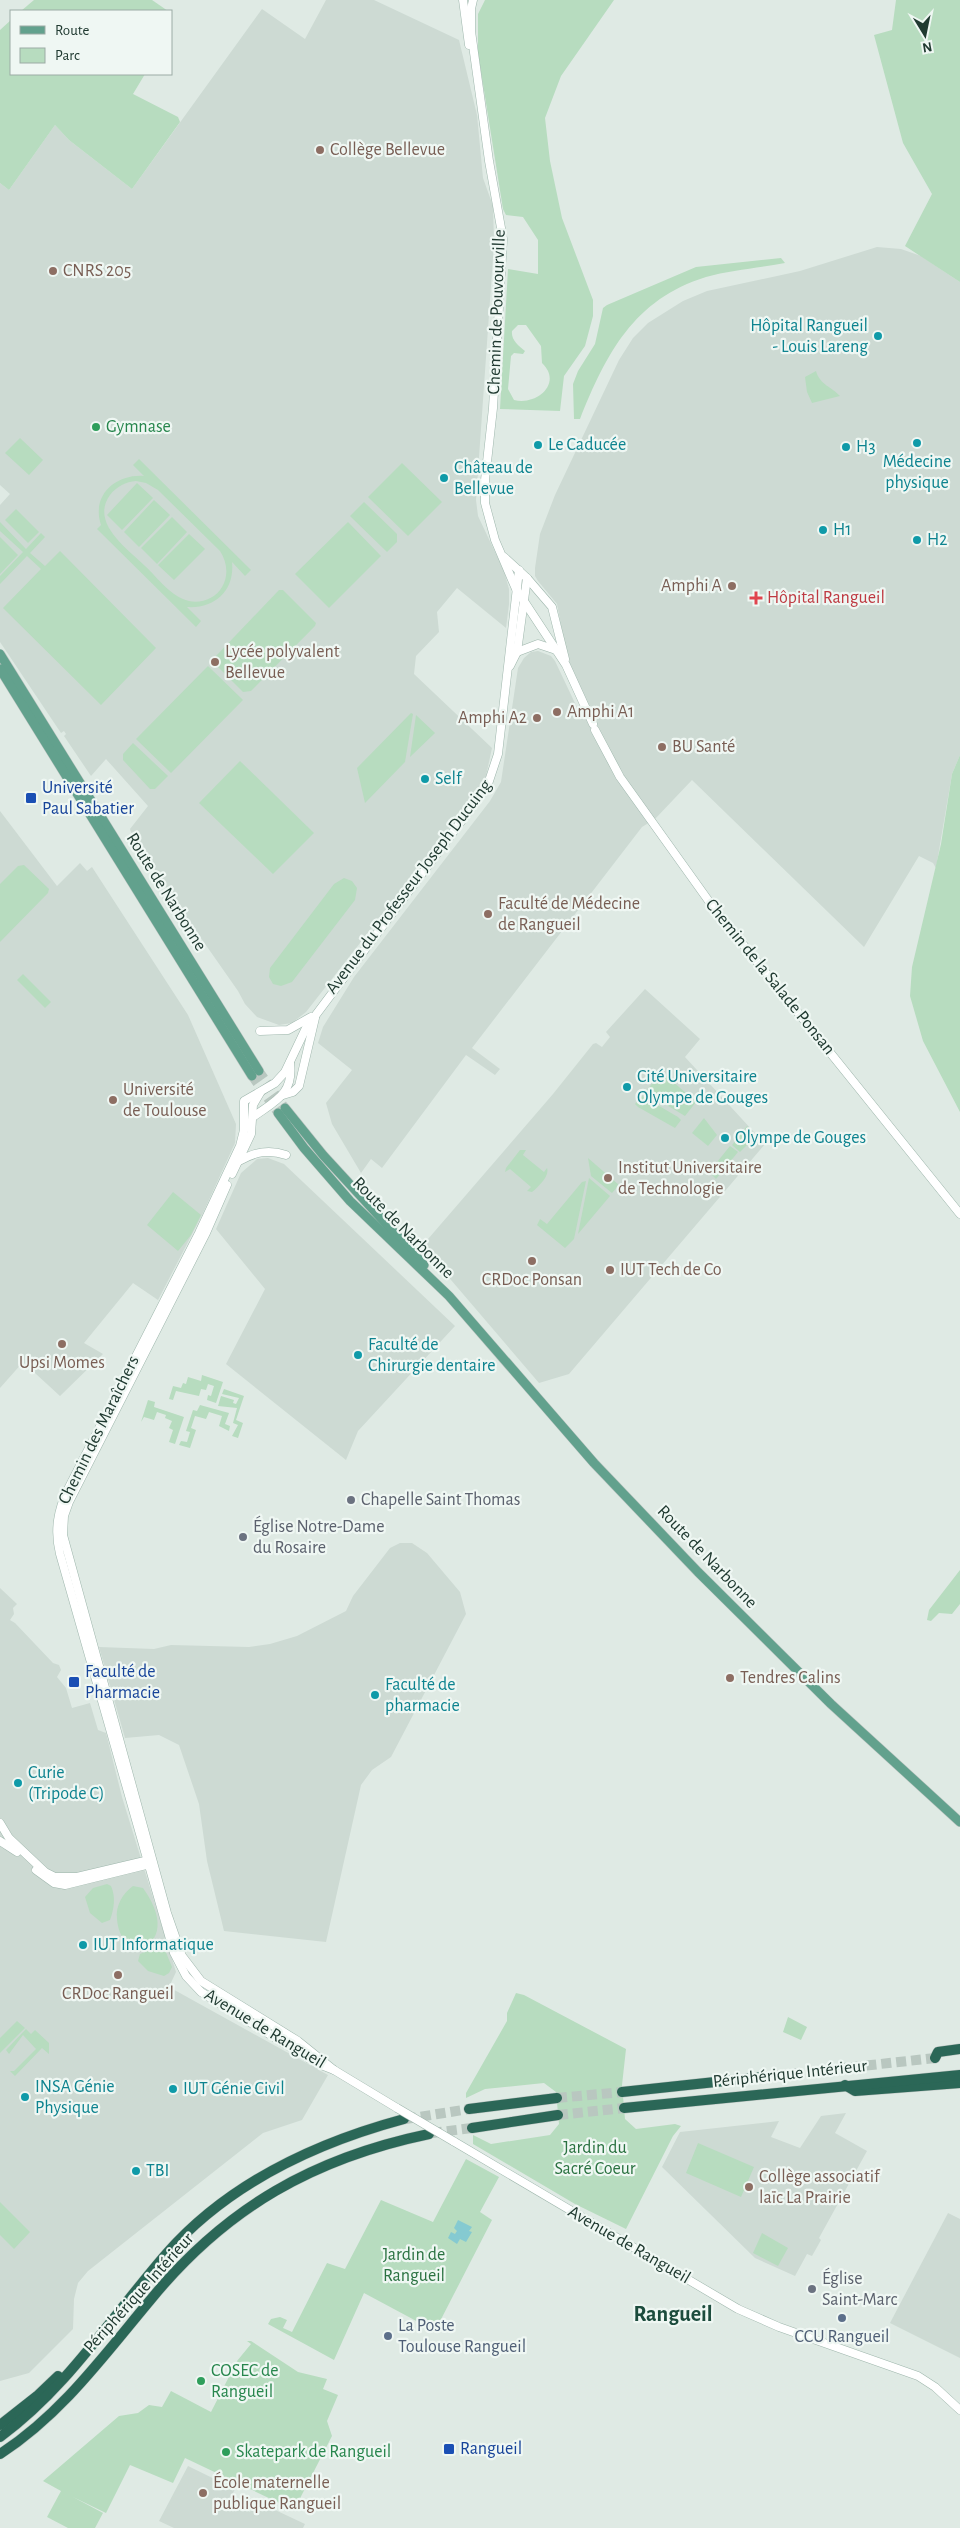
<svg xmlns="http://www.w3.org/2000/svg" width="960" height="2528" font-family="'Alegreya Sans',sans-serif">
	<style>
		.built { fill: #cddad3 }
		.green { fill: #b7dcbf; fill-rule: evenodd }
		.water { fill: #85cad1 }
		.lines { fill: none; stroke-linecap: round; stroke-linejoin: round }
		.primary-tunnel { stroke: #b9c7c0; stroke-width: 9; stroke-dasharray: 9 4.5; stroke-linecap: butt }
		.highway-tunnel { stroke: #b9c7c0; stroke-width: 10; stroke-dasharray: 10 5; stroke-linecap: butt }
		.secondary-casing { stroke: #9eb6ac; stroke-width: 9 }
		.primary-casing { stroke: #bcc4c1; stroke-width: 10 }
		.highway-casing { stroke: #bcc4c1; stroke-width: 11 }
		.secondary { stroke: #fff; stroke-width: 8 }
		.primary { stroke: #62a18d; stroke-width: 9 }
		.highway { stroke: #2b6757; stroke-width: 10 }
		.secondary-bridge-casing { stroke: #9eb6ac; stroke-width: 9; stroke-linecap: butt }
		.secondary-bridge { stroke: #fff; stroke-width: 8 }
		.education-dot { fill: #8d6e63; stroke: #eff7f3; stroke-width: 2 }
		.culture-dot { fill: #0f9aa8; stroke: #eff7f3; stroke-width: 2 }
		.leisure-dot { fill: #2e9e5b; stroke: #eff7f3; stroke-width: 2 }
		.health-dot { fill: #e0444e; stroke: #eff7f3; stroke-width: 2 }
		.transit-dot { fill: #1a4fb4; stroke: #eff7f3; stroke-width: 2 }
		.worship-dot { fill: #6b7280; stroke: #eff7f3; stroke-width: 2 }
		.service-dot { fill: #5c6f8a; stroke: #eff7f3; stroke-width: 2 }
		.labels { text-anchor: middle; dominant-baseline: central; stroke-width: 4.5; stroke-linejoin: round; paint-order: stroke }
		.education-label { font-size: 18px; fill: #785e54; stroke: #eff7f3; text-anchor: start }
		.street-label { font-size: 18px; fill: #203a31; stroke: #eff7f3 }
		.culture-label { font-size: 18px; fill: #0d838f; stroke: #eff7f3; text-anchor: start }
		.leisure-label { font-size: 18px; fill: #27864d; stroke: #eff7f3; text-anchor: start }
		.health-label { font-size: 18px; fill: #be3a42; stroke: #eff7f3; text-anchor: start }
		.transit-label { font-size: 18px; fill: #164399; stroke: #eff7f3; text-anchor: start }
		.worship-label { font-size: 18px; fill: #5b616d; stroke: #eff7f3; text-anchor: start }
		.park-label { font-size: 18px; fill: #2a7241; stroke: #eff7f3 }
		.service-label { font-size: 18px; fill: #4e5e75; stroke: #eff7f3; text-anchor: start }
		.district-label { font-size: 22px; font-weight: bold; fill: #1c4c3d; stroke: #eff7f3 }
	</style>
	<rect width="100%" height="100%" fill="#dfeae4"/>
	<g class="built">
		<polygon points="326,0 374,0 459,40 477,115 483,178 493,206 494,243 476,500 478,516 504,571 509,589 509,604 506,628 457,588 437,612 439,632 416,656 414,674 492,748 486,776 472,800 306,1012 292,1023 279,1025 257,1017 245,1004 238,991 173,898 131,832 130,829 148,806 106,759 91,776 64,736 66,734 64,731 61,733 0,642 0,505 10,494 0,485 0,183 9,190 55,125 69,140 132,189 262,9 305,39"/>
		<polygon points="877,247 901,249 921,256 960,282 960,755 952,774 936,868 933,863 919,856 864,947 692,780 655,819 642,827 472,1048 500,1069 495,1075 466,1055 382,1168 371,1159 361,1173 332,1124 326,1103 352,1070 318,1043 323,1027 354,977 490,801 501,782 518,668 524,658 531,652 538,651 551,656 555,661 582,718 592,716 567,657 557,604 538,581 535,576 535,568 540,534 555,495 619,360 633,338 648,323 683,301 707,291 800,271"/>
		<polygon points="0,811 57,886 80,863 87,871 92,867 188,1015 236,1124 235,1143 203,1213 158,1300 133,1283 84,1343 103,1354 60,1396 23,1362 0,1388"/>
		<polygon points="645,989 700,1039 685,1057 765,1144 569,1374 539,1383 422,1246 553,1094 593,1044 596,1043 602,1047 610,1037 606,1032"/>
		<polygon points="268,1158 284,1164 455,1326 358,1431 346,1460 226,1364 265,1289 216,1229 241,1173 257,1159"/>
		<polygon points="400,1543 412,1543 427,1553 460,1592 466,1614 391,1757 372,1770 361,1785 326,1942 224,1931 207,1861 199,1804 179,1745 159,1735 125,1738 99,1647 154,1649 171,1645 249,1647 270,1644 297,1636 346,1611 353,1596 390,1548"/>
		<polygon points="0,1588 17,1604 13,1608 14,1614 10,1620 15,1623 53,1663 59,1665 61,1670 57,1677 66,1688 72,1708 90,1703 98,1730 106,1733 122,1797 176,1972 169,1987 328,2075 302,2120 263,2133 88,2271 78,2283 74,2299 73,2329 29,2373 0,2381"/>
		<polygon points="846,2113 835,2133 867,2151 819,2238 821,2240 812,2256 807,2254 795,2276 755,2258 662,2167 680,2132 779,2121 771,2137 800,2148 821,2116"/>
		<polygon points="948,2213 960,2219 960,2358 890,2323"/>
		<polygon points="188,2466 235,2489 231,2497 232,2501 250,2512 256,2501 305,2524 303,2528 174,2528 159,2521"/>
	</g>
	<g class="green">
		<polygon points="34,0 152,0 168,11 21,11"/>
		<path d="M485,0H614L561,76L545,118L550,161L562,218L593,300V316L585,346L564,376L560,411L500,409L508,269L538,274V240L523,217L506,215L503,209L478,53V14ZM518,325H526L541,346L542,363C563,383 537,406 514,400L508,389L511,356L514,353L523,354L525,351C518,345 511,340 512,331Z"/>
		<polygon points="896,0 960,0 960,282 905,246 932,194 903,143 874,35 892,30"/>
		<polygon points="11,20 11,74 145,74 133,94 178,117 180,122 132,189 69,140 55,125 9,190 0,183 0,30"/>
		<path d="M781,258L785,263C759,268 731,270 706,277C634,299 606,354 580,419H574L573,384L578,371L595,344L603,308L607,305L696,267Z"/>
		<path d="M816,371C820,385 832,387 840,396L812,403L807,392L805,377Z"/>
		<polygon points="20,438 43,460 29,475 5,453"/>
		<path d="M139,459L251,570L245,576L232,562C235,590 215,609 187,607L201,621L196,627L97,529L101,525C91,495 116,474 144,476L133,465ZM136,481L146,483L158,490L220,551C227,562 229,575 222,587C216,598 201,604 189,601C171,597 158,578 145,566C127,548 90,523 110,495C117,486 126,482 136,481Z"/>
		<polygon points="402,463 442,502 408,536 368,497"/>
		<polygon points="137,483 153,498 122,530 107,515"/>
		<polygon points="154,500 170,515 139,547 124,532"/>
		<polygon points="364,502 397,534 397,542 387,552 350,516"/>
		<polygon points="16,509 39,532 28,543 5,520"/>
		<polygon points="172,517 187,532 157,564 141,548"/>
		<polygon points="0,522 26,549 41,533 45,537 30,553 45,566 60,551 156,648 101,705 3,608 41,569 27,556 0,584 0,576 23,552 0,531"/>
		<polygon points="348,522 381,556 329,608 295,574"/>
		<polygon points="189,534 205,549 174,580 158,565"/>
		<polygon points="0,537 18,555 0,574"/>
		<polygon points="279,590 283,590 316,623 315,626 251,691 243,692 216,665 216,656"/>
		<polygon points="208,666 243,700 171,773 136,739"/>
		<polygon points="411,713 413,714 405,762 365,803 357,768"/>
		<polygon points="416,715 435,733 410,757"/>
		<polygon points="133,743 168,776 155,789 150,789 123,760 123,754"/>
		<polygon points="960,755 960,1112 923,1041 910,996 912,967 941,844 952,774"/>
		<polygon points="240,761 314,833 273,874 199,803"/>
		<polygon points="24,865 49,889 48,893 0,942 0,884 18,866"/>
		<polygon points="344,878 352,881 357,888 355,900 292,982 281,986 273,984 269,977 270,968 334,884"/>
		<polygon points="23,974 51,1002 45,1008 17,980"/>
		<polygon points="662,1072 696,1102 685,1116 645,1092"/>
		<polygon points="642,1096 678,1117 681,1120 675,1128 638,1107 635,1104"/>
		<polygon points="704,1118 717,1135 708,1146 692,1133"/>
		<polygon points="747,1126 756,1136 740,1152 732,1145"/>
		<polygon points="730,1146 738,1152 716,1179 709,1172"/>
		<path d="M520,1150H526L523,1155L544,1172L547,1168C550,1176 538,1187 532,1192L527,1191L531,1187L510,1169L505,1172L506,1168Z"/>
		<polygon points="588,1158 619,1185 612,1193 591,1176"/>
		<polygon points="589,1178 610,1196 578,1234"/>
		<polygon points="586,1181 574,1239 565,1248 537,1225 540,1219 547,1224 582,1182"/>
		<polygon points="173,1192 201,1215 191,1235 178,1251 147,1225"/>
		<polygon points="202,1375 223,1382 216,1403 207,1400 208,1395 211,1396 214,1386 208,1384 206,1390 201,1389 199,1396 176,1391 173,1400 169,1399 173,1386 181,1388 183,1383 186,1384 188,1377 201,1381"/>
		<polygon points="224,1389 244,1396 236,1420 243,1423 238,1438 232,1436 238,1425 233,1423 237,1408 218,1406 221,1396 234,1400 233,1403 236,1404 239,1398 222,1394"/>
		<polygon points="148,1400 155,1402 154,1407 184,1417 175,1444 169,1442 173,1430 169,1428 172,1421 165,1418 166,1415 157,1412 154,1420 144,1417 141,1422"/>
		<polygon points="200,1405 229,1413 225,1424 230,1426 229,1431 219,1426 222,1416 209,1412 206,1419 195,1416 191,1428 196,1430 190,1448 179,1445 181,1441 187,1442 190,1432 186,1431 193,1410 197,1411"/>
		<polygon points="960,1570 960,1604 952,1614 939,1613 931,1621 927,1620 929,1610"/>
		<path d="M107,1884L111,1886C116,1897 114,1909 110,1920L102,1923L90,1913L85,1897L93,1888Z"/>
		<path d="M133,1886L143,1888C186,1947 121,1969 117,1919C115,1906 123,1893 133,1886Z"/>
		<polygon points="158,1946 165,1950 172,1967 169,1973 164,1976 148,1971 138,1961 140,1954"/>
		<polygon points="516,1993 524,1995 626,2049 622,2085 625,2119 636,2129 675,2124 681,2126 673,2136 626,2229 575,2204 473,2144 473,2135 491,2144 550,2135 559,2124 556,2092 544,2083 485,2089 466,2098 466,2093 507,2021 507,2013"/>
		<polygon points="788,2017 807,2027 801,2040 783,2032"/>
		<polygon points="17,2021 25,2028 0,2053 0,2038"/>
		<polygon points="26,2029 31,2034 35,2030 49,2043 49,2054 42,2048 15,2076 10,2071 14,2071 36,2049 23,2035 9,2054 6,2050"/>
		<polygon points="698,2143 754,2167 741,2197 686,2173"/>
		<polygon points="466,2159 499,2177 480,2212 492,2220 435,2331 364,2293 334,2360 268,2324 271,2319 280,2317 287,2320 283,2328 292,2332 327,2263 345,2269 381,2200 433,2222"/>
		<polygon points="0,2202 30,2232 14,2249 0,2235"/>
		<polygon points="762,2233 788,2248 778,2266 753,2253"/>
		<polygon points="247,2341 251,2341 298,2372 327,2379 323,2389 338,2395 327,2421 332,2436 294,2510 185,2458 173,2483 130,2465 106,2513 73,2497 103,2513 95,2528 68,2528 47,2517 61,2491 43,2481 119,2416 138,2413 149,2405 162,2407 171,2391 211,2412 237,2361 251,2344"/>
	</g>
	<polygon class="water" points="458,2220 472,2227 469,2231 472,2232 466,2242 460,2239 457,2244 448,2238 451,2232 455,2234 457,2231 454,2228"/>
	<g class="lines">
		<g class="primary-tunnel">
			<polyline points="259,1071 285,1108"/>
			<polyline points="252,1076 278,1113"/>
		</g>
		<g class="highway-tunnel">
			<polyline points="762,2077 935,2058"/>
			<polyline points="557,2098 622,2092"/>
			<polyline points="558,2115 624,2108"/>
			<polyline points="406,2119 469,2109"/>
			<polyline points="432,2133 472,2128"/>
		</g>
		<defs>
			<g id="secondary">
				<polyline points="463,0 469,45"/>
				<polyline points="473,0 471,9 471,31 489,161 503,239 493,408 485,480 485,503 495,540 516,589 566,665 593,724"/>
				<polyline points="504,557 527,578 552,607 565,659"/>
				<polyline points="517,652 538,644 556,650"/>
				<polyline points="510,666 517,652 527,578"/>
				<polyline points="595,730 620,777 713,907 960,1214"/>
				<polyline points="260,1031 288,1030 311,1017"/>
				<polyline points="283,1095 293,1092 299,1086 315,1018"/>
				<path d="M253,1117C275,1101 294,1094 290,1063"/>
				<path d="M239,1161C255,1152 269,1149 286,1155"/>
				<polyline points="232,1174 251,1134 253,1105 260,1093"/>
				<polyline points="227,1185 206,1233 69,1502 64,1516 63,1535 167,1913 182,1956 201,1981 298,2041 334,2070 397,2108"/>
				<polyline points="0,1823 9,1838 45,1872 55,1877 77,1877 149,1860"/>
				<polyline points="0,1841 17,1852"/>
				<polyline points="36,1870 54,1883 65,1885 150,1864"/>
				<path d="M334,2070L316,2063L201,1992L186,1976L174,1953L60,1554C54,1530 58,1510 68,1489L199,1233L240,1146L244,1130V1101L275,1083L285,1072L306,1028L487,787L498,754L519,570"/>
				<polyline points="453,2141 738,2309 779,2327 918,2376 935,2387 960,2410"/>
			</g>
			<g id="primary">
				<polyline points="0,654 259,1071"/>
				<polyline points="0,669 252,1076"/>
				<polyline points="285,1108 323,1155 424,1265"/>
				<polyline points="278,1113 304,1148 350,1201 449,1296 594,1463 698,1572 831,1704 960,1822"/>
			</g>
			<g id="highway">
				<polyline points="935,2058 938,2052 960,2049"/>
				<polyline points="845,2085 855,2091 960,2083"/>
				<polyline points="622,2092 762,2077"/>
				<polyline points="624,2108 960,2075"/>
				<polyline points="469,2109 557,2098"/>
				<polyline points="472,2128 558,2115"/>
				<polyline points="0,2425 37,2396 58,2376"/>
				<path d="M0,2437C68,2387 112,2316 167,2253C229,2183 315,2143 404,2119"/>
				<path d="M0,2454C62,2414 105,2354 152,2298C227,2207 314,2158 429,2134"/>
			</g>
		</defs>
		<use href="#secondary" class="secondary-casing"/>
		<use href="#primary" class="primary-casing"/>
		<use href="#highway" class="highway-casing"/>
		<use href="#secondary" class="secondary"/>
		<use href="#primary" class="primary"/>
		<use href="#highway" class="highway"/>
		<defs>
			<polyline id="secondary-bridge" points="397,2108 453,2141"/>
		</defs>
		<use href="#secondary-bridge" class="secondary-bridge-casing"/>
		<use href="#secondary-bridge" class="secondary-bridge"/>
	</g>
	<g class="education-dot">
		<circle cx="320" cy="150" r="5"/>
		<circle cx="53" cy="271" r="5"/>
		<circle cx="732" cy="586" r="5"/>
		<circle cx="215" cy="662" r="5"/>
		<circle cx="557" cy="712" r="5"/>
		<circle cx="537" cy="718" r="5"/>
		<circle cx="662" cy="747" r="5"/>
		<circle cx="488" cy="914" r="5"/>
		<circle cx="113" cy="1100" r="5"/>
		<circle cx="608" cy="1178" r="5"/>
		<circle cx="532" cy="1261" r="5"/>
		<circle cx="610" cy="1270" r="5"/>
		<circle cx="62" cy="1344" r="5"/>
		<circle cx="730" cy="1678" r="5"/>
		<circle cx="118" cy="1975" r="5"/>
		<circle cx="749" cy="2187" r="5"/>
		<circle cx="203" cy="2493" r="5"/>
	</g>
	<g class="culture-dot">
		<circle cx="878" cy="336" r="5"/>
		<circle cx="917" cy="443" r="5"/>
		<circle cx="538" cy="445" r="5"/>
		<circle cx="846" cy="447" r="5"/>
		<circle cx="444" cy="478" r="5"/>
		<circle cx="823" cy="530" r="5"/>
		<circle cx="917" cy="540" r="5"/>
		<circle cx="425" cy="779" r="5"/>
		<circle cx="627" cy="1087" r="5"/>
		<circle cx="725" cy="1138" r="5"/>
		<circle cx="358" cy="1355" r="5"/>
		<circle cx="375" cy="1695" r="5"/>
		<circle cx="18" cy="1783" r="5"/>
		<circle cx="83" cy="1945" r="5"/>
		<circle cx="173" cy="2089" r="5"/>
		<circle cx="25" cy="2097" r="5"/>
		<circle cx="136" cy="2171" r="5"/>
	</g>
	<g class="leisure-dot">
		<circle cx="96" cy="427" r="5"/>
		<circle cx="201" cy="2381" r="5"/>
		<circle cx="226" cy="2452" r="5"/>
	</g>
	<path class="health-dot" d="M753.5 590.5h5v5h5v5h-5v5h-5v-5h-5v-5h5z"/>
	<g class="transit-dot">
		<rect x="25" y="792" width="12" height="12" rx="2.5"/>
		<rect x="68" y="1676" width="12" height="12" rx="2.5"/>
		<rect x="443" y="2443" width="12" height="12" rx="2.5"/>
	</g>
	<g class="worship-dot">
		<circle cx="351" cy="1500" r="5"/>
		<circle cx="243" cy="1537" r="5"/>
		<circle cx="812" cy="2289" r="5"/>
	</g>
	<g class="service-dot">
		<circle cx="842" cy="2318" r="5"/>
		<circle cx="388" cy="2336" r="5"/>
	</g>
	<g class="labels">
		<g class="education-label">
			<text x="330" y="150">Collège Bellevue</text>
			<text x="63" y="271">CNRS 205</text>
			<text x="722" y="586" text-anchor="end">Amphi A</text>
			<text x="225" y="652">Lycée polyvalent<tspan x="225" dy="21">Bellevue</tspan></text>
			<text x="567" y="712">Amphi A1</text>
			<text x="527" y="718" text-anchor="end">Amphi A2</text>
			<text x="672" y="747">BU Santé</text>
			<text x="498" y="904">Faculté de Médecine<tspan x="498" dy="21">de Rangueil</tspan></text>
			<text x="123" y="1090">Université<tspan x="123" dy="21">de Toulouse</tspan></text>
			<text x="618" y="1168">Institut Universitaire<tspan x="618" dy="21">de Technologie</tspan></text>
			<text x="620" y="1270">IUT Tech de Co</text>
			<text x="532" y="1280" text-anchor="middle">CRDoc Ponsan</text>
			<text x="62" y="1363" text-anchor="middle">Upsi Momes</text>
			<text x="740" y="1678">Tendres Calins</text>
			<text x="118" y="1994" text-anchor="middle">CRDoc Rangueil</text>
			<text x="759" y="2177">Collège associatif<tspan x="759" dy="21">laïc La Prairie</tspan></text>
			<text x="213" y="2483">École maternelle<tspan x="213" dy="21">publique Rangueil</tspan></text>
		</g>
		<g class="street-label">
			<text transform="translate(497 312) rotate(-88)">Chemin de Pouvourville</text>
			<text transform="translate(409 887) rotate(-53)">Avenue du Professeur Joseph Ducuing</text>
			<text transform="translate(166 892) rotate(58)">Route de Narbonne</text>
			<text transform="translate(770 977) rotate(51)">Chemin de la Salade Ponsan</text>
			<text transform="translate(403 1228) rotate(45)">Route de Narbonne</text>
			<text transform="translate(99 1430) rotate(-64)">Chemin des Maraîchers</text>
			<text transform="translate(707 1557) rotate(46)">Route de Narbonne</text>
			<text transform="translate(265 2029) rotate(31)">Avenue de Rangueil</text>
			<text transform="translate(790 2074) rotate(-6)">Périphérique Intérieur</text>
			<text transform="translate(629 2245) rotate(30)">Avenue de Rangueil</text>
			<text transform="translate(139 2293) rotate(-48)">Périphérique Intérieur</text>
		</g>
		<g class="culture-label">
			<text x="868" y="326" text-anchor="end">Hôpital Rangueil<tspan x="868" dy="21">- Louis Lareng</tspan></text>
			<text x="548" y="445">Le Caducée</text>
			<text x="856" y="447">H3</text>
			<text x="917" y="462" text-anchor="middle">Médecine<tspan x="917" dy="21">physique</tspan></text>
			<text x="454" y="468">Château de<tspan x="454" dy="21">Bellevue</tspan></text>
			<text x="833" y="530">H1</text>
			<text x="927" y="540">H2</text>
			<text x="435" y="779">Self</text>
			<text x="637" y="1077">Cité Universitaire<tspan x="637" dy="21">Olympe de Gouges</tspan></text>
			<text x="735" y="1138">Olympe de Gouges</text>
			<text x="368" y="1345">Faculté de<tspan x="368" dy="21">Chirurgie dentaire</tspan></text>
			<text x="385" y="1685">Faculté de<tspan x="385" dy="21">pharmacie</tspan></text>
			<text x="28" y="1773">Curie<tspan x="28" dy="21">(Tripode C)</tspan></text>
			<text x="93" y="1945">IUT Informatique</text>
			<text x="35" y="2087">INSA Génie<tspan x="35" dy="21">Physique</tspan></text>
			<text x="183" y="2089">IUT Génie Civil</text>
			<text x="146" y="2171">TBI</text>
		</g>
		<g class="leisure-label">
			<text x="106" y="427">Gymnase</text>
			<text x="211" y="2371">COSEC de<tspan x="211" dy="21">Rangueil</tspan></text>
			<text x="236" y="2452">Skatepark de Rangueil</text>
		</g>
		<g class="health-label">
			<text x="767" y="598">Hôpital Rangueil</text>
		</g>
		<g class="transit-label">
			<text x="42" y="788">Université<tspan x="42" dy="21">Paul Sabatier</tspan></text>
			<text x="85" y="1672">Faculté de<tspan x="85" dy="21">Pharmacie</tspan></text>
			<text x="460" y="2449">Rangueil</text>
		</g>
		<g class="worship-label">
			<text x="361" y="1500">Chapelle Saint Thomas</text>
			<text x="253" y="1527">Église Notre-Dame<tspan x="253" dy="21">du Rosaire</tspan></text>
			<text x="822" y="2279">Église<tspan x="822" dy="21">Saint-Marc</tspan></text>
		</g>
		<g class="park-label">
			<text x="595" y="2148">Jardin du<tspan x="595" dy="21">Sacré Coeur</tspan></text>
			<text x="414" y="2255">Jardin de<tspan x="414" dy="21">Rangueil</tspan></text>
		</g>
		<g class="service-label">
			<text x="398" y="2326">La Poste<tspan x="398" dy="21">Toulouse Rangueil</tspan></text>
			<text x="842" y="2337" text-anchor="middle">CCU Rangueil</text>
		</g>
		<g class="district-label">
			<text x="673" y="2314">Rangueil</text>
		</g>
	</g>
	<rect x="10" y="10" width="162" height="65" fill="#eff7f3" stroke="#9caba5"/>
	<rect x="20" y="26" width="25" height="8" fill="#62a18d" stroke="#9caba5"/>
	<text x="55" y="35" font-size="15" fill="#203a31">Route</text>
	<rect x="20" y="48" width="25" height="15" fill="#b7dcbf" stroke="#9caba5"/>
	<text x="55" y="60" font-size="15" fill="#203a31">Parc</text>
	<g transform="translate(925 35) rotate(170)" stroke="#eff7f3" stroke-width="4" paint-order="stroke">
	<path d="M0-4L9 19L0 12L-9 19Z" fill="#203a31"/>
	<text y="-8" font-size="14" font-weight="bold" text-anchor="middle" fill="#203a31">N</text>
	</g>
</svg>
